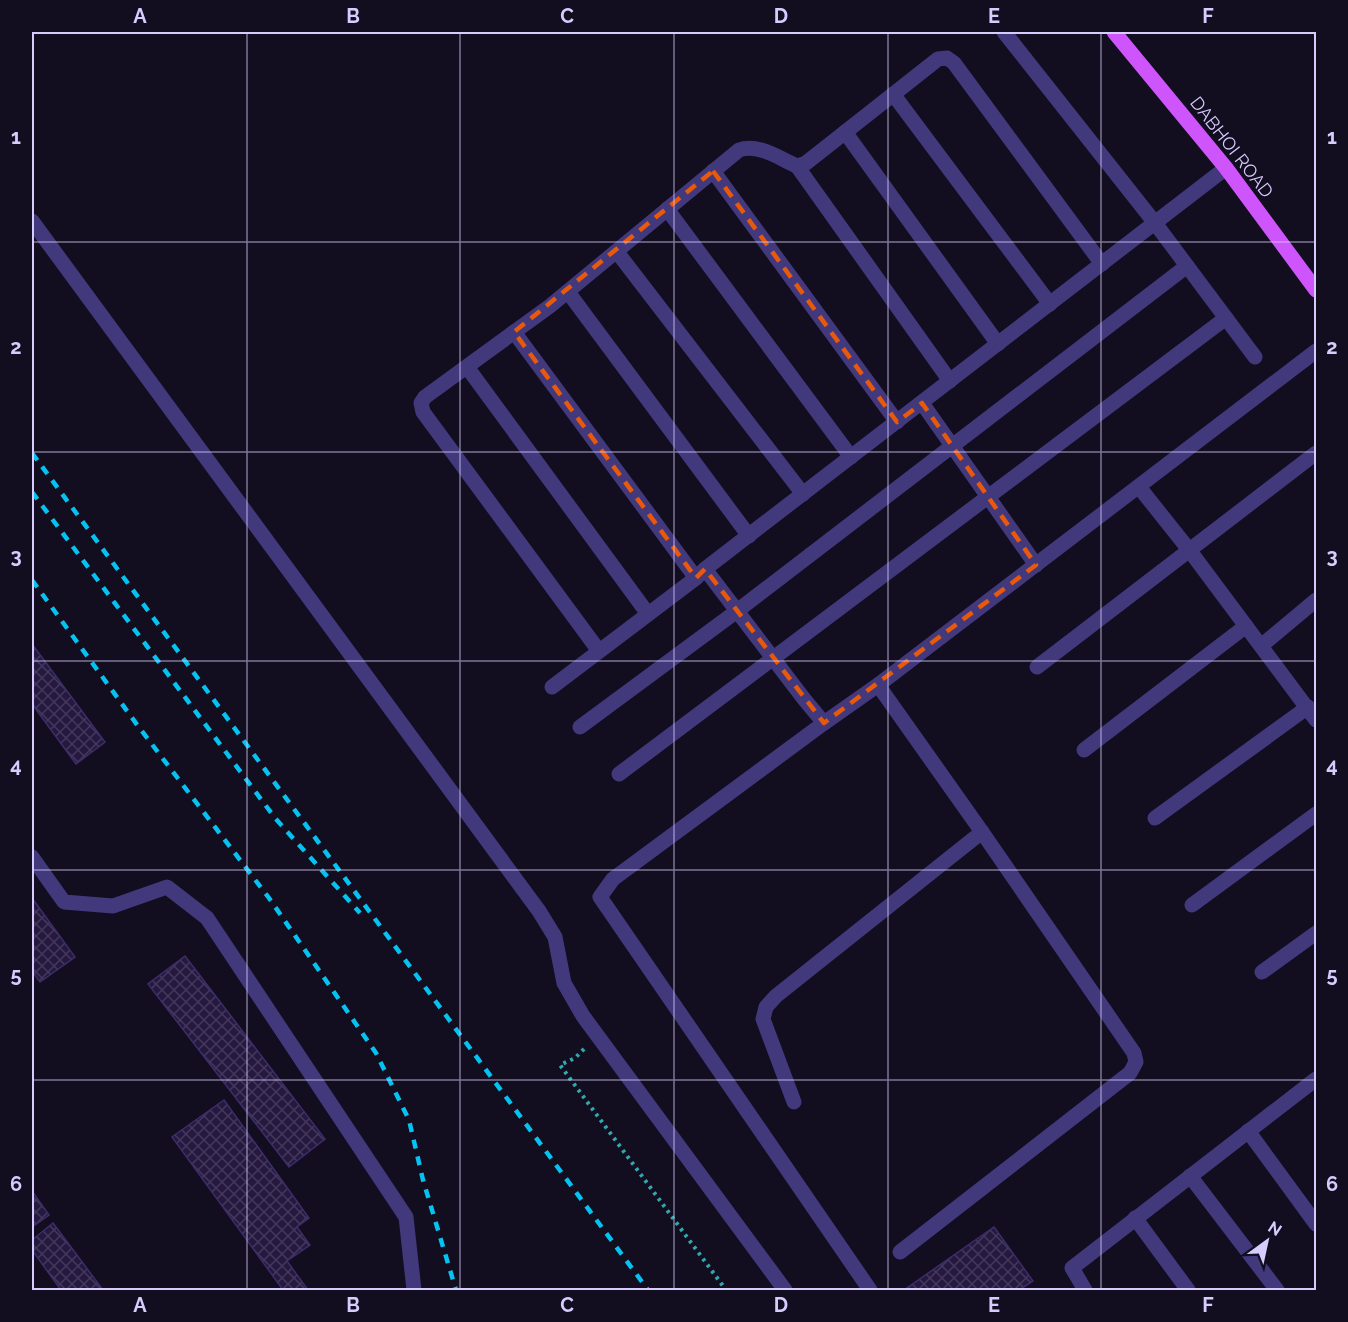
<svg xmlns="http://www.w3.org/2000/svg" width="1348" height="1322" font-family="Raleway,sans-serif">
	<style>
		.building { fill: url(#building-cross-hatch); stroke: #3e2c6b; stroke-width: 1.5 }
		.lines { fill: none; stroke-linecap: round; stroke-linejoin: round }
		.path { stroke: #30a9ae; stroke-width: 4; stroke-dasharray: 3 4.5; stroke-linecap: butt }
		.lane { stroke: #42397d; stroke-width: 15 }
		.street { stroke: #42397d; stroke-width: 15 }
		.primary { stroke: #ce55fb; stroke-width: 15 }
		.rail { stroke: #05c2f0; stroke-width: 4.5; stroke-dasharray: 9 8; stroke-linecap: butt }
		.marked { fill: none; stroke: #e8590c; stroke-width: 4.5; stroke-dasharray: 12 8; stroke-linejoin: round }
		.grid { fill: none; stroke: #d6ccfe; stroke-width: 1.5; stroke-opacity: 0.55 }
		.labels { text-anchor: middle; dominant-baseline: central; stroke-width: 4.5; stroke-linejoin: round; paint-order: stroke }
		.street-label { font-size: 18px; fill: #d6ccfe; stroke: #120d1f }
		.neatline { fill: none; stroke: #d6ccfe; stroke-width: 2 }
		.grid-label { font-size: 20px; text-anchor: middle; font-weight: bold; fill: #d6ccfe }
	</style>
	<defs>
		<pattern id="building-cross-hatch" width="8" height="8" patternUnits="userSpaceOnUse" patternTransform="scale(1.5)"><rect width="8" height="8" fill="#25193f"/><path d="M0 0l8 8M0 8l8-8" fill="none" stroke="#44395c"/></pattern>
	</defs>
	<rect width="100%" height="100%" fill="#120d1f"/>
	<g class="building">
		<polygon points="32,644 105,742 76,764 32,704"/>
		<polygon points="32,898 75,957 40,982 32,971"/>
		<polygon points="185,956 325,1139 289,1167 148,984"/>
		<polygon points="224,1100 309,1218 297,1227 310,1245 287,1261 308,1290 283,1290 172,1137"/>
		<polygon points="32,1191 49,1215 32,1227"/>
		<polygon points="53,1223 103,1290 61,1290 32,1250 32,1240"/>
		<polygon points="994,1227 1033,1281 1019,1290 904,1290"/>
	</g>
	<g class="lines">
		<polyline class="path" points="584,1049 575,1058 560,1065 726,1290"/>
		<g class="lane">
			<polyline points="32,221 539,911 555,937 564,983 583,1016 785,1290"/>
			<polyline points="878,685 982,832 1134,1053 1136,1062 1130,1073 900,1252"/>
			<polyline points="32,857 64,902 113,906 167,887 207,918 406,1217 414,1290"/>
			<polyline points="794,1102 763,1019 766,1007 776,996 982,832"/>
		</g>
		<g class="street">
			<polyline points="1004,32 1155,223 1255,357"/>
			<polyline points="893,94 1050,304"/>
			<polyline points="845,132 998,344"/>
			<polyline points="797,166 950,381"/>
			<polyline points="713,171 897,422"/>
			<polyline points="667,209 851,457"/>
			<polyline points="617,252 803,494"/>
			<polyline points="568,292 749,536"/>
			<polyline points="514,332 696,578"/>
			<polyline points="467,367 648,614"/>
			<polyline points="922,403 1036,565"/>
			<polyline points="1139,487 1190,551 1316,720"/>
			<polyline points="705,569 804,699 824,723"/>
			<polyline points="1261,646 1316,600"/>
			<path d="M599,651L423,412L421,403L425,397L550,306L739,150C759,143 780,159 797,166L806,163L938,59L947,58L954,63L1102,264"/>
			<polyline points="1037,667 1316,453"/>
			<polyline points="552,687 696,578 705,569 1226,168"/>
			<polyline points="580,727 737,611 1187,266"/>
			<polyline points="1084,750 1246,626"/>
			<polyline points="619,774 1226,318"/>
			<polyline points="1155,818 1308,707"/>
			<polyline points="1192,905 1316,814"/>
			<polyline points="1262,972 1316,933"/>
			<polyline points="1248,1131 1316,1224"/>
			<polyline points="1190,1176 1277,1290"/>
			<polyline points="1135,1218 1188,1290"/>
			<polyline points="870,1290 600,897 613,879 824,723 878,685 1316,351"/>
			<polyline points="1085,1290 1072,1268 1316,1079"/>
		</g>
		<polyline class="primary" points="1114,32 1226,168 1316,290"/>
		<g class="rail">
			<polyline points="32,453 648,1290"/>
			<polyline points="32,492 275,818 360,913"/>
			<polyline points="32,580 138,726 269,898 376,1053 409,1120 423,1180 456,1290"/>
		</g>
	</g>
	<path class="marked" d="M713,171L897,422L922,403L1036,565L824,723L705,569L696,578L514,332Z"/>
	<path class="grid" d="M247,32V1290M460,32V1290M674,32V1290M888,32V1290M1101,32V1290M32,242H1316M32,452H1316M32,661H1316M32,870H1316M32,1080H1316"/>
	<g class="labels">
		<g class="street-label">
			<text transform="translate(1232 147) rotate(52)">DABHOI ROAD</text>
		</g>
	</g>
	<rect width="1348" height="1322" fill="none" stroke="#120d1f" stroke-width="66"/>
	<g transform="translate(1267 1241) rotate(33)" stroke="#120d1f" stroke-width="4.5" paint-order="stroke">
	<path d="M0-4.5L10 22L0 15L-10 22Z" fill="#d6ccfe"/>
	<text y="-9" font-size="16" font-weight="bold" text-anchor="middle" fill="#d6ccfe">N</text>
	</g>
	<rect x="33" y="33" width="1282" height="1256" class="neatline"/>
	<g class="grid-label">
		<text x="140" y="23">A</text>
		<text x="353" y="23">B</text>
		<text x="567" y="23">C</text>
		<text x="781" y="23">D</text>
		<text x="994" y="23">E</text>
		<text x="1208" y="23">F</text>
		<text x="16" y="144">1</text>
		<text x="1332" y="144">1</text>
		<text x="16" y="354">2</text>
		<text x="1332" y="354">2</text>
		<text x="16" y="563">3</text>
		<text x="1332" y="563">3</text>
		<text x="16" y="772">4</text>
		<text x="1332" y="772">4</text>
		<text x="16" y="982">5</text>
		<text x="1332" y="982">5</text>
		<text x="16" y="1191">6</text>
		<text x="1332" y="1191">6</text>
		<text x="140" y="1312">A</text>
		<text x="353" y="1312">B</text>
		<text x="567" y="1312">C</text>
		<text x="781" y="1312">D</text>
		<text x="994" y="1312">E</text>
		<text x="1208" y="1312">F</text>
	</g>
</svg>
